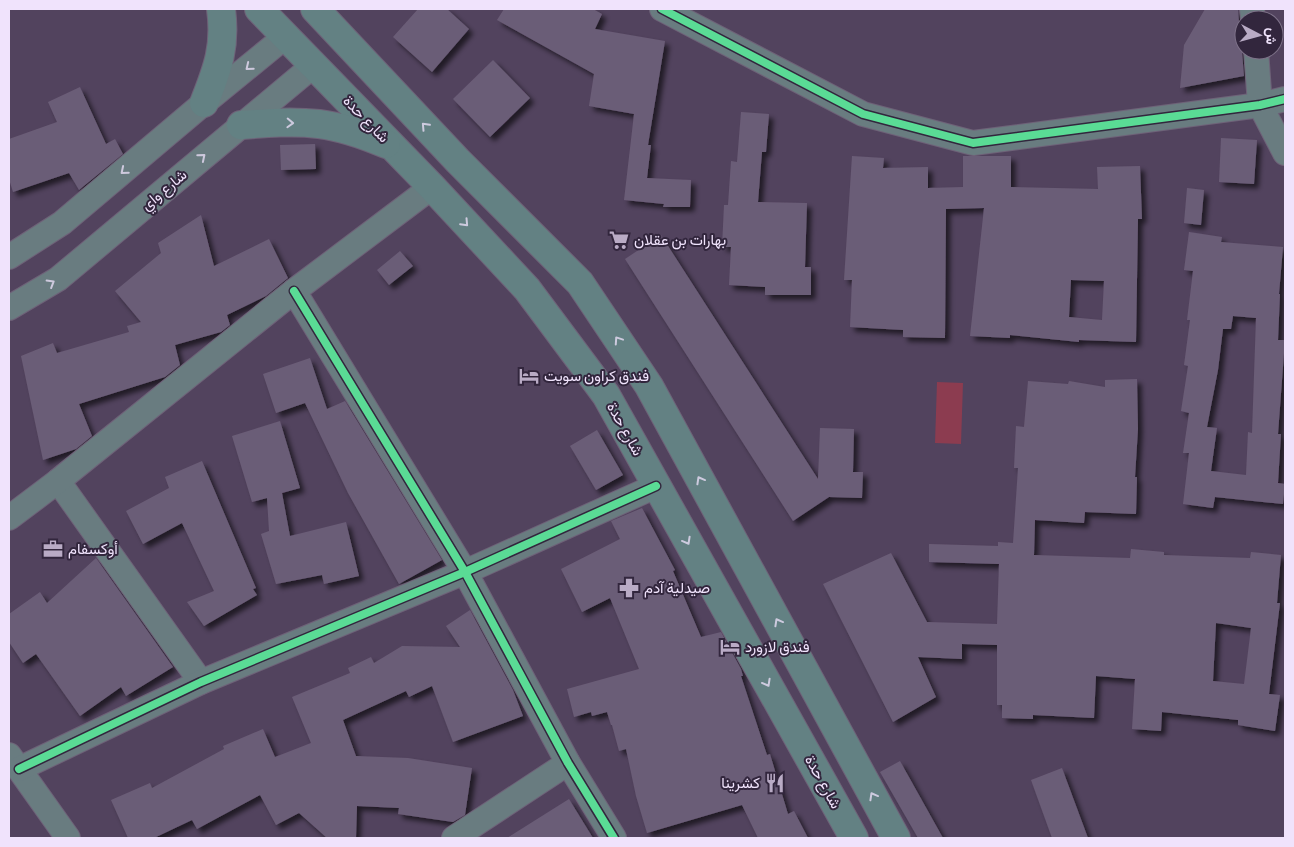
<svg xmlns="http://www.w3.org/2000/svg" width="1294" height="847" font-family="Bitter,Vazirmatn,serif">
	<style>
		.water { fill: #8c3c50 }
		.building { fill: #6b5d77; fill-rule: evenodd; filter: url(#shadow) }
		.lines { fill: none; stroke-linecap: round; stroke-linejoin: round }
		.minor-casing { stroke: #6e6278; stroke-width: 26 }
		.major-casing { stroke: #6e6278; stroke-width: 30 }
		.minor { stroke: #697c80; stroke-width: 24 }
		.major { stroke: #638183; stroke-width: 28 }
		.cycleway-casing { stroke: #32263d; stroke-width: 11 }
		.cycleway { stroke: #5adb95; stroke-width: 8 }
		.oneway { stroke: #cec9dd }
		.oneway2 { stroke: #cdcade }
		.labels { text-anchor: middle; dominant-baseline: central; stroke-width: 4; stroke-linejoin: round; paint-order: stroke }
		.street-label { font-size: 15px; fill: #f0e3fc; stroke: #32263d }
		.poi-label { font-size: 15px; fill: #f0e3fc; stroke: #32263d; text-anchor: start }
	</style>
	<defs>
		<filter id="shadow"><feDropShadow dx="4.5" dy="4.5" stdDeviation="2.5" flood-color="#0009"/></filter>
	</defs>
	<rect width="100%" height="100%" fill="#52435e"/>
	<polygon class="water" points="937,382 963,383 961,444 935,443"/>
	<g class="building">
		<polygon points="418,9 447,9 469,29 432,72 393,37"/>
		<polygon points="504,9 593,9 602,14 595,29 665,41 648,145 651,145 647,178 691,180 690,207 663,207 664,204 624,200 634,114 589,106 594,74 497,20"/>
		<polygon points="1205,9 1238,9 1239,22 1244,33 1242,51 1244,76 1180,88 1184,45"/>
		<polygon points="493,60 530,98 490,137 453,99"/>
		<polygon points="80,87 106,144 115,139 123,154 79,190 69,173 13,192 9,179 9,139 57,122 48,102"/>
		<polygon points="741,112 769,114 766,152 762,152 758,202 807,203 805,267 811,267 811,295 765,295 765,287 729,285 731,247 722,247 724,205 728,205 731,161 737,162"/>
		<polygon points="1221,138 1257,140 1254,184 1219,182"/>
		<polygon points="315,144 316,169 281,170 280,145"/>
		<path d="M852,156L884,158L883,168L928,167V188L963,187V156H1011V187L1098,189L1097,167L1140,166L1142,219H1138L1136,342L1079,340V342L1010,335V338L970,336L984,208L946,209L945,338L903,337V330L850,327L852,280H844ZM1071,280L1104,281L1102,320L1069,317Z"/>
		<polygon points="1187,188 1204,190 1201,225 1184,223"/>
		<polygon points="201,215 214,266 269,239 288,278 266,296 227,315 230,325 221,332 175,345 180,365 165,377 79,404 92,436 76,449 43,460 21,356 53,343 57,353 129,332 127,326 141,322 115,291 161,253 158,243"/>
		<path d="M1189,232L1222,237L1221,242L1283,247L1279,294H1280L1278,340H1285L1278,434H1281L1278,483L1285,484L1283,504L1215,497L1213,508L1183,504L1189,453H1183L1189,413L1181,411L1188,366L1184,365L1190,320H1187L1193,271L1184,270ZM1233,316L1256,318L1252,433L1248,432L1246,475L1211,471L1217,428L1207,427L1218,370L1223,329H1231Z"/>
		<polygon points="661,235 818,479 820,428 854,429 853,472 863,472 862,498 829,497 793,521 625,259"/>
		<polygon points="400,251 413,266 389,285 377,270"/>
		<polygon points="310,358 327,409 345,401 442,560 399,584 348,493 305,403 276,413 263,374"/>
		<path d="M1137,379L1138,429L1135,477H1137L1136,514L1085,512L1084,523L1035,520L1034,555L1130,558L1131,549L1164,552V555L1250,558L1251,552L1281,555L1277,603H1280L1269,694L1280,695L1275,731L1238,725V720L1162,712L1161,731L1132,729L1135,679L1096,676L1094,718L1033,715V719L1002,718V705H997V645L962,644V659L918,657L936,697L893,722L823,584L891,553L927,622L997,624L999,564L929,562V544L998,546V542L1013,543L1018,468H1014L1016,426L1024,427L1028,381L1068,384L1069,381L1105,387V380ZM1216,623L1251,628L1244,684L1213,681Z"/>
		<polygon points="280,421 300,488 282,493 290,536 346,522 359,576 324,584 322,575 276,584 261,534 269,531 267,498 252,502 232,436"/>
		<polygon points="597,430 623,475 596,490 570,446"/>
		<polygon points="202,461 256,588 253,589 257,595 204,626 187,602 214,591 182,523 143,544 126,511 169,488 165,477"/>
		<polygon points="642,508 675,570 673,571 701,637 721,632 741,669 743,676 741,676 767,755 770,754 788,814 794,811 808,838 758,838 742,805 647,833 636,796 626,749 619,751 612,725 611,725 607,712 592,716 591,712 574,717 567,689 639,669 610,598 582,612 561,569 620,539 611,521"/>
		<polygon points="96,558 173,667 126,696 121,687 80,716 36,654 23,663 9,642 9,614 40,592 47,603"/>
		<polygon points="470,610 513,690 523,716 453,742 432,686 409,697 406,691 343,720 356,756 408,758 472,768 465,815 453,822 398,814 399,808 357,806 356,838 327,838 299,813 276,825 260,795 197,829 192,820 154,838 128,838 111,800 150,783 152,788 224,749 223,746 263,729 275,757 311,743 292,697 350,673 348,668 371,657 374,663 402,646 460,647 446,626"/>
		<polygon points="900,761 943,838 918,838 880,772"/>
		<polygon points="1062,768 1088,838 1052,838 1031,780"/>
		<polygon points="569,799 593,838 507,838 534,821"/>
	</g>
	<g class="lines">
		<defs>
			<g id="minor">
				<polyline points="662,9 863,114 973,143 1260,105 1285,99"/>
				<polyline points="1252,9 1253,20"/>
				<polyline points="1256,50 1260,105 1285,153"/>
				<polyline points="9,257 62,223 204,103 286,36"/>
				<polyline points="294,291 465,572 568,763 614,838"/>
				<polyline points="9,308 58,279 314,65"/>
				<polyline points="58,481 201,682"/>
				<polyline points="9,518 58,481 294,291 432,187"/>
				<polyline points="9,755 68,838"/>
				<polyline points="19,769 201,682 465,572 656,486"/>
				<polyline points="454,838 568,763"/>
			</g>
			<g id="major">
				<polyline points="259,9 432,187 527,289 606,395 854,838"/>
				<polyline points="315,9 458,161 580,283 649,386 896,838"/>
				<path d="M204,103C218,68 226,46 221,9"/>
				<path d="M241,125C267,123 293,121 319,124C343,127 365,135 386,144"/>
			</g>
		</defs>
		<use href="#minor" class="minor-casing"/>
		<use href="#major" class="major-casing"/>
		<use href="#minor" class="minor"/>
		<use href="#major" class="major"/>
		<defs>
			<g id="cycleway">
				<polyline points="662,9 863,114 973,143 1260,105 1285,99"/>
				<polyline points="294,291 465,572 568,763 614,838"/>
				<polyline points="19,769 201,682 465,572 656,486"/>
			</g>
		</defs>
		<use href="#cycleway" class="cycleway-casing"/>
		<use href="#cycleway" class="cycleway"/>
	</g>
	<defs><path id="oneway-chevron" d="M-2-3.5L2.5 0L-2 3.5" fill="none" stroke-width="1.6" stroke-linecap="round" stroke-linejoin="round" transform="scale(1.25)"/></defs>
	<g class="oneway">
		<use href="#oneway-chevron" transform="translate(249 67) rotate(141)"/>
		<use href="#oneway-chevron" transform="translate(202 157) rotate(-40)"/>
		<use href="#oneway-chevron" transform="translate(124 171) rotate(140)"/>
		<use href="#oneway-chevron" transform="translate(51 283) rotate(-31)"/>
	</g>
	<g class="oneway2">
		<use href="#oneway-chevron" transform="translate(290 123) rotate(2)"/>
		<use href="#oneway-chevron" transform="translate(425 126) rotate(-133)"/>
		<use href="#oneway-chevron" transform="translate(465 223) rotate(47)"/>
		<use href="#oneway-chevron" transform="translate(618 340) rotate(-124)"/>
		<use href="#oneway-chevron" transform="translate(700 480) rotate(-119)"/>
		<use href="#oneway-chevron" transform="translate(687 541) rotate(61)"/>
		<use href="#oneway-chevron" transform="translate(778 622) rotate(-119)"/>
		<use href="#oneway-chevron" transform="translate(767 683) rotate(61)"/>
		<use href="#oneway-chevron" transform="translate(873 796) rotate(-119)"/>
	</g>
	<defs>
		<symbol id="supermarket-bare" viewBox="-9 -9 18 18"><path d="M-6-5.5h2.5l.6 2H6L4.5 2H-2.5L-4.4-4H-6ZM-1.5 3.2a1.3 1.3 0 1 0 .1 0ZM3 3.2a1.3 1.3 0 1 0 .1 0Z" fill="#b9abc5" stroke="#32263d" stroke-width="2.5" paint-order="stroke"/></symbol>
		<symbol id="hotel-bare" viewBox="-9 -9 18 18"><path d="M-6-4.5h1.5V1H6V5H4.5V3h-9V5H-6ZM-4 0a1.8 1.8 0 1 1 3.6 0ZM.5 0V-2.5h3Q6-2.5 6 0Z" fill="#b9abc5" stroke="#32263d" stroke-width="2.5" paint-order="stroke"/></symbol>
		<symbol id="office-bare" viewBox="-9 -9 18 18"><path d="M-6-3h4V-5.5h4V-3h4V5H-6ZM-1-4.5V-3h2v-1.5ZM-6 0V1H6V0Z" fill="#b9abc5" stroke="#32263d" stroke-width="2.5" paint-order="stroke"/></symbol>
		<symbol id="pharmacy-bare" viewBox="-9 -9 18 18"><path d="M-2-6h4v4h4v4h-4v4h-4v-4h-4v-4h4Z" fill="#b9abc5" stroke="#32263d" stroke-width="2.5" paint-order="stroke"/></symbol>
		<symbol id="restaurant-bare" viewBox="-9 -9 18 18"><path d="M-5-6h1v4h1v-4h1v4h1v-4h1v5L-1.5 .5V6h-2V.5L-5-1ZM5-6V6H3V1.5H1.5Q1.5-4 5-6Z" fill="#b9abc5" stroke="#32263d" stroke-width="2.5" paint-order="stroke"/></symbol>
	</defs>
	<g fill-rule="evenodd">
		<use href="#supermarket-bare" x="605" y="226" width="28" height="28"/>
		<use href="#hotel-bare" x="515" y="362" width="28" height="28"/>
		<use href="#office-bare" x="39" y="535" width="28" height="28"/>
		<use href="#pharmacy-bare" x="615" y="574" width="28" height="28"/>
		<use href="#hotel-bare" x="716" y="633" width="28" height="28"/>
		<use href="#restaurant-bare" x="761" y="769" width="28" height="28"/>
	</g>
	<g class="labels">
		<g class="street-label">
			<text transform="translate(366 119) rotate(46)">شارع حدة</text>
			<text transform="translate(164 190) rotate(-40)">شارع واي</text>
			<text transform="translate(625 429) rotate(61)">شارع حدة</text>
			<text transform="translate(823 782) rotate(61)">شارع حدة</text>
		</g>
		<g class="poi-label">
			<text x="634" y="240">بهارات بن عقلان</text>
			<text x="544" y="376">فندق كراون سويت</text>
			<text x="68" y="549">أوكسفام</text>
			<text x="644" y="588">صيدلية آدم</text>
			<text x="745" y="647">فندق لازورد</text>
			<text x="760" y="783" text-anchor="end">كشرينا</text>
		</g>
	</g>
	<rect width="1294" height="847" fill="none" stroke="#f0e3fc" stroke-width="20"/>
	<g transform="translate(1259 35) rotate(96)"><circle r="24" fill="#32263d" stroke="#7e7289"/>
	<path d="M0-4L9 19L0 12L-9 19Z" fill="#b9abc5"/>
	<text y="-8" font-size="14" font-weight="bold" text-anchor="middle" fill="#f0e3fc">ش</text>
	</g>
</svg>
